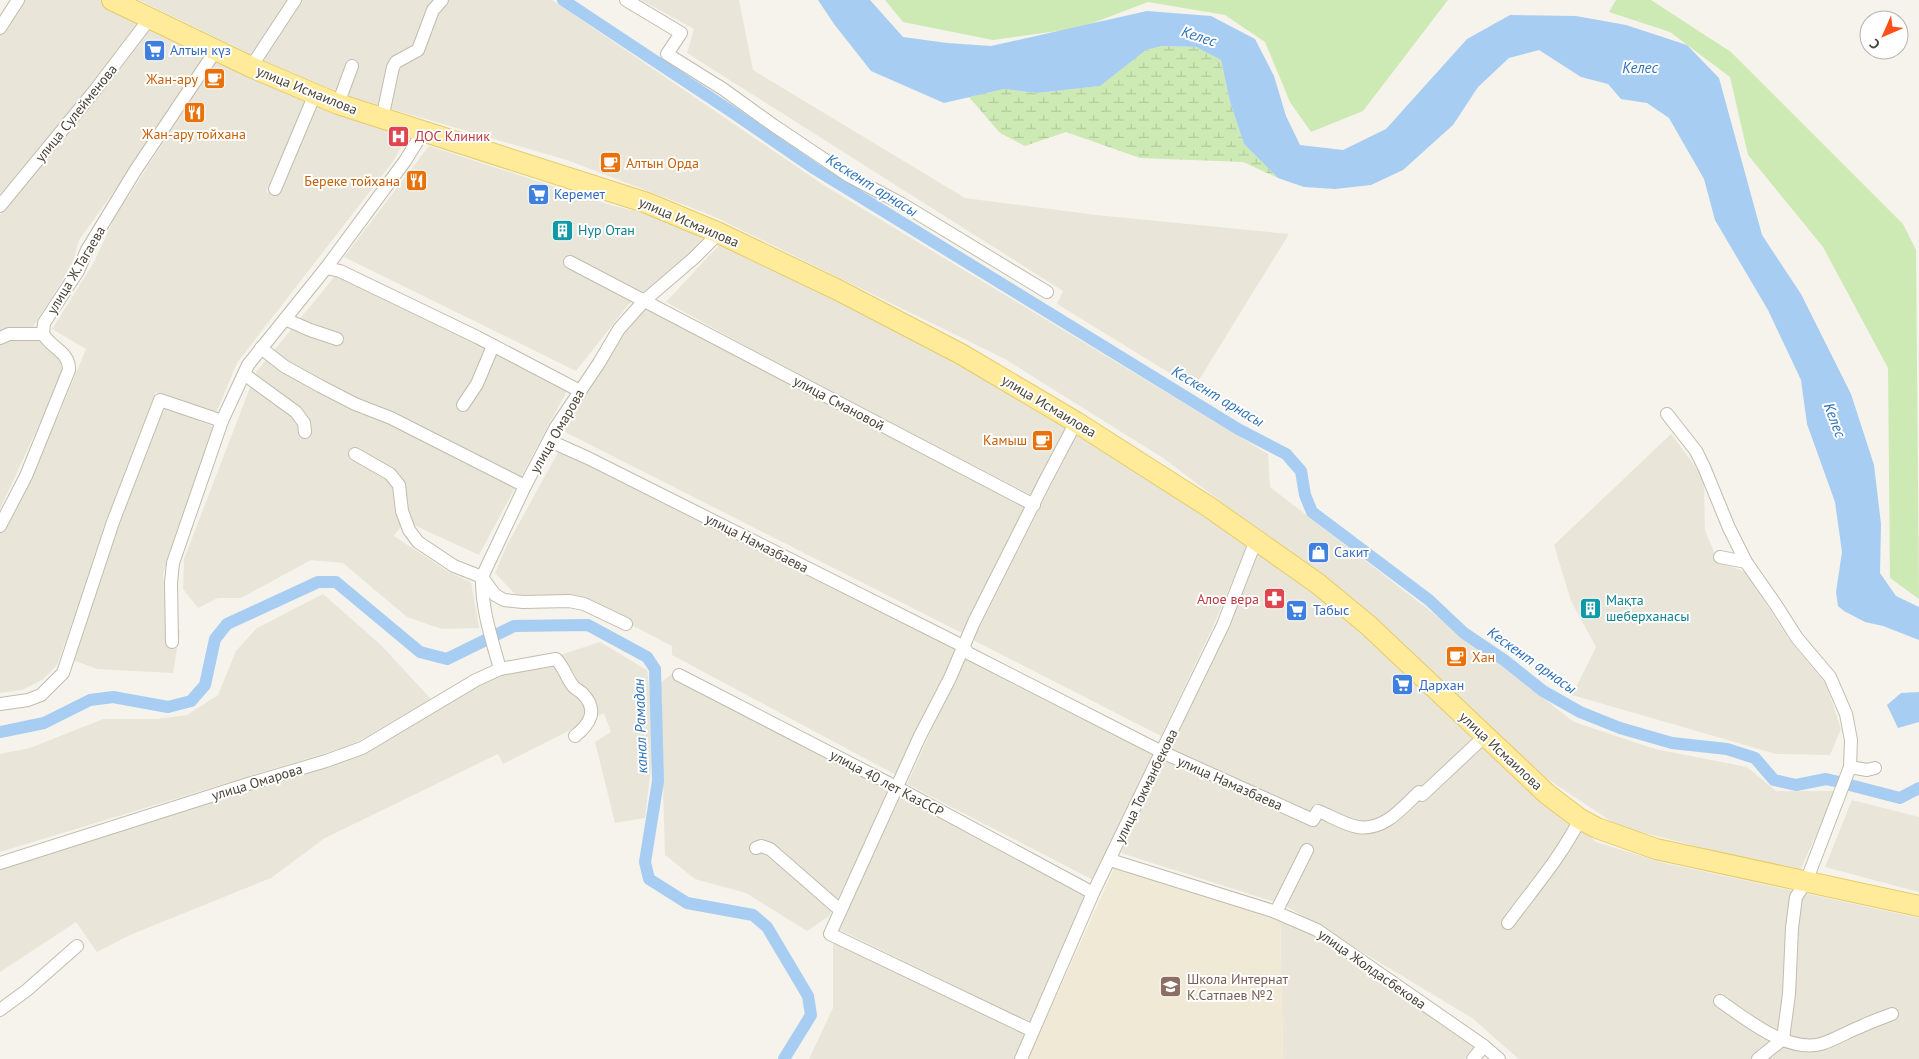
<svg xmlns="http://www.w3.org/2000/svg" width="1919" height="1059" font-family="'PT Sans',sans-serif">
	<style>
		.residential { fill: #e9e6d9 }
		.education { fill: #efe9d5 }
		.green { fill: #cdeab4 }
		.wetland { fill: url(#wetland-marsh) }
		.water { fill: #a7cdf2 }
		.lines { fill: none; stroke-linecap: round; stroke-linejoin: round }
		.canal { stroke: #a7cdf2; stroke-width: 12 }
		.street-casing { stroke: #c1bcad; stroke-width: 14 }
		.primary-casing { stroke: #e6cb68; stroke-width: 22 }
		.street { stroke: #fff; stroke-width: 12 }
		.primary { stroke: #ffeb9a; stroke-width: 20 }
		.labels { text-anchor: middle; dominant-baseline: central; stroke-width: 4; stroke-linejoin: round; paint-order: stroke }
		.shop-label { font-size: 14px; fill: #366cbe; stroke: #fff; text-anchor: start }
		.food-label { font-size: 14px; fill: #c56008; stroke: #fff; text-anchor: end }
		.street-label { font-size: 14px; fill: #4a4538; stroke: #fff }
		.health-label { font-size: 14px; fill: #be3a42; stroke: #fff; text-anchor: start }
		.culture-label { font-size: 14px; fill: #0d838f; stroke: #fff; text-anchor: start }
		.education-label { font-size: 14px; fill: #785e54; stroke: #fff; text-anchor: start }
		.water-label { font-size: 15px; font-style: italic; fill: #2f72b9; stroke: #fff }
	</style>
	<defs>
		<pattern id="wetland-marsh" width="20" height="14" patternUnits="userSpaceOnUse" patternTransform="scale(1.25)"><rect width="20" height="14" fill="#cdeab4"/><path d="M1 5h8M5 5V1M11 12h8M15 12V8" fill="none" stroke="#b2ca9c"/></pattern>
	</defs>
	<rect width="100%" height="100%" fill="#f5f3eb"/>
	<g class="residential">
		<polygon points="22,0 108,0 147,19 0,196 0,32"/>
		<polygon points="139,0 552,0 825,186 1268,454 1270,487 1574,722 1655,749 1747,767 1776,791 1836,791 1799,873 1618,826 1531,768 1356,603 1163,458 1005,359 713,216 567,160 353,98 260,59"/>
		<polygon points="641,0 739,0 753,70 965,198 1096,215 1289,234 1194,388 1057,304 1063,291 687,53 694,29"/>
		<polygon points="154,21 212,55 79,240 72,265 28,335 70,358 0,509 0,215"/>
		<polygon points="218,57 309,98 266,191 275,196 317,104 407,137 392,163 237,363 216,413 156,392 57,665 42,680 22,690 0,693 0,530 58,417 86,349 52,329 93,264 114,219"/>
		<polygon points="429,146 614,206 710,230 687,257 628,305 576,371 344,257"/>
		<polygon points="723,241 1070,421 1033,496 826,390 666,302"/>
		<polygon points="336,275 568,389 479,555 405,521 394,536 449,572 471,582 479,628 442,629 407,617 343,563 311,560 241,598 218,598 198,608 183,589 184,559 256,372"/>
		<polygon points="646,304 1028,503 962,633 563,431 606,356 628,325"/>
		<polygon points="161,405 214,427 163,574 169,615 180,631 173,673 97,669 73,660 105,561"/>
		<polygon points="1080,428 1249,542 1211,631 1161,736 973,640"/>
		<polygon points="1671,434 1704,478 1705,530 1718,562 1746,572 1789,640 1826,684 1841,729 1830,755 1776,754 1572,695 1596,647 1571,601 1554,545"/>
		<polygon points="561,447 958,644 898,776 672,655 672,646 576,596 516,595 495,573 507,545"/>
		<polygon points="1256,550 1359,626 1547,802 1596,842 1664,863 1919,918 1919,1059 1519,1059 1472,1018 1284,905 1121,853 1230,618"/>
		<polygon points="323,594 381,645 431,699 352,745 0,852 0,754 30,748 103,719 157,719 187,715 218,695 236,651 257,628"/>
		<polygon points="600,642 647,670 651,700 652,759 645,818 615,823 595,742 611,732 604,713 503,764 498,754 325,838 271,878 130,935 97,952 76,922 0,972 0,867 392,733 501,674"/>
		<polygon points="968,649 1157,750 1097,882 907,784"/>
		<polygon points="676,671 894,785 829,916 807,931 746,893 695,879 665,855 660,683"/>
		<polygon points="904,789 1094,888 1032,1023 838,929"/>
		<polygon points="1852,800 1919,817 1919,892 1825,867"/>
		<polygon points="1280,915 1403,988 1479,1042 1464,1059 1283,1059"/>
		<polygon points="833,932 1030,1028 1016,1059 809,1059 833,1008"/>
	</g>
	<polygon class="education" points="1117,862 1280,915 1283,1059 1028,1059"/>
	<g class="green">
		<polygon points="885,0 1448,0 1363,111 1311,132 1290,102 1265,42 1225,15 1148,2 1080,28 993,40 903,22"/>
		<polygon points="1616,0 1651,0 1731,52 1903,224 1916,250 1919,599 1890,578 1888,368 1823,247 1748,155 1730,77 1670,32 1609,12"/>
	</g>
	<polygon class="wetland" points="1162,46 1196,47 1221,60 1230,102 1244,144 1278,178 1243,162 1140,158 1066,132 1025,146 1000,133 969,97 1004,89 1037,93 1099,86 1146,50"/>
	<g class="water">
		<polygon points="818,0 870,0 903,37 947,43 991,46 1147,11 1211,16 1255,39 1274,76 1286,116 1300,145 1343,150 1386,129 1467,39 1510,15 1576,16 1626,25 1687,45 1719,78 1762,235 1801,294 1851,394 1874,465 1881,524 1880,573 1896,596 1919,607 1919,640 1883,626 1865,622 1844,611 1838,606 1836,592 1842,552 1835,502 1807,424 1801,380 1768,310 1715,220 1704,179 1669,118 1647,103 1621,99 1608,84 1581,77 1539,50 1509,58 1478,87 1453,125 1403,170 1371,185 1335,189 1304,187 1278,178 1244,144 1230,102 1221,60 1196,47 1162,46 1146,50 1100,86 1037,93 1004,89 944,103 871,71 834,24"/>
		<polygon points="1919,692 1919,722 1898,728 1887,705 1901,693"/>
	</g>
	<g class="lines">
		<g class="canal">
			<polyline points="563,0 732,112 815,169 1238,429 1286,454 1301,471 1305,495 1312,512 1429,600 1464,633 1504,660 1543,691 1580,712 1620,728 1672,743 1727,749 1755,758 1774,780 1796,785 1826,779 1839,782"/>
			<polyline points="0,732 44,723 90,700 113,697 168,707 191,701 205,685 215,639 227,624 318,582 336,582 420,652 447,659 514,626 588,625 647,657 655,669 658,781 645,862 649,879 687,903 753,915 767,927 808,996 811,1015 784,1059"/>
			<polyline points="1846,784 1900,798 1919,788"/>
		</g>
		<defs>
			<g id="street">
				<polyline points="626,0 681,33 667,54 723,89 773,125 849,176 902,204 1047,292"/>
				<polyline points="0,28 18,0"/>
				<polyline points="251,67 295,0"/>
				<polyline points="338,104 352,66"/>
				<polyline points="382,119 393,67 396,62 418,50 433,10 442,0"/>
				<polyline points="275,189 315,94"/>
				<polyline points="0,206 96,89 150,18"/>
				<polyline points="570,262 1034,505"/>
				<polyline points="326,268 340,271 477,337 580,391"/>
				<polyline points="285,319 310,330 337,339"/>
				<polyline points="0,338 9,334 43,334"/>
				<polyline points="261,348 284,366 320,386 355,404 391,418 525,486"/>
				<polyline points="244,374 296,412 304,423 305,432"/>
				<polyline points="463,405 477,384 493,346"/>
				<polyline points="1667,414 1696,451 1704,467 1729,528 1746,562 1776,605 1797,638 1830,677 1846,714 1851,740 1850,767 1806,882 1796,897 1792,928 1789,994 1783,1039 1758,1059"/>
				<path d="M550,441L588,458L963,646L968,653L1162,752L1313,820L1318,811C1331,816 1345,825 1358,827C1384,831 1402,808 1419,792L1422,795L1485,736"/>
				<polyline points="355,454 390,474 399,485 402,511 409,530 418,542 454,566 482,577 495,595 504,600 523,602 569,601 584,604 626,624"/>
				<path d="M0,526L26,476L69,370C70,352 51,348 43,334L44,323L78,271L87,250L135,171L216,50"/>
				<polyline points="1720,557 1746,562"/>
				<polyline points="172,642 171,583 173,563 222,421 248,365 326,268 405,161 423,132"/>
				<path d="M500,669C492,640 481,608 482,577L525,486L556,427L599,363L619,329L644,301L694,258L719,233"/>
				<polyline points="679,675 898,788 1093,893"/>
				<polyline points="0,704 28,700 41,695 63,673 113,522 160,400 222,421"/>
				<polyline points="1850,767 1867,770 1875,768"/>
				<polyline points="756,848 761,846 770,849 840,910"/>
				<polyline points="1110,860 1273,911 1317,930 1484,1046 1499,1059"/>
				<path d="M0,863L245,785L326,761L362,748L476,680L500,669L556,659C564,667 566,677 573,686C575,689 579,690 582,693C599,710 590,724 575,736"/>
				<polyline points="1276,912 1307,850"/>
				<path d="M1508,923C1533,889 1561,857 1580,819"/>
				<path d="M1720,1001C1746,1019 1787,1053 1821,1044C1834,1040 1847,1032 1860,1027C1870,1022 1882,1018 1892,1014"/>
				<polyline points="0,1010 27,990 77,946"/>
				<polyline points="1033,1031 830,934 920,736 950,678 974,622 1045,481 1076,422"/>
				<polyline points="1021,1059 1093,893 1223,625 1256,540"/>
				<polyline points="1473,1059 1484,1046"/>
			</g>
			<polyline id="primary" points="112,0 251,67 338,104 647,203 719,233 838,290 961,354 1076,422 1209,507 1317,583 1368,625 1547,794 1580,819 1597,828 1656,849 1919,906"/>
		</defs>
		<use href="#street" class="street-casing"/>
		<use href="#primary" class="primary-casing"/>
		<use href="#street" class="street"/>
		<use href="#primary" class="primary"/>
	</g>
	<defs>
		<symbol id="supermarket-square" viewBox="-11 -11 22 22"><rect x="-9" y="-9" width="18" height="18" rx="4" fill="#3f7fe0" stroke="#fff"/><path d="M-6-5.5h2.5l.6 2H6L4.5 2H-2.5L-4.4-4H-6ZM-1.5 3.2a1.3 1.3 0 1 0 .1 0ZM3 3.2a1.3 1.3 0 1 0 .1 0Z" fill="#fff"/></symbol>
		<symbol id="cafe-square" viewBox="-11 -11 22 22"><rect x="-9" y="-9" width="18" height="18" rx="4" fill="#e8710a" stroke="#fff"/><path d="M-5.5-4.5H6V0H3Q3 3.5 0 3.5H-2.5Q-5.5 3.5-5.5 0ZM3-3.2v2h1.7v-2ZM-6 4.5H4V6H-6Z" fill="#fff"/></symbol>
		<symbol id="restaurant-square" viewBox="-11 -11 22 22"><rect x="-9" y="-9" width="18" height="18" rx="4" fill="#e8710a" stroke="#fff"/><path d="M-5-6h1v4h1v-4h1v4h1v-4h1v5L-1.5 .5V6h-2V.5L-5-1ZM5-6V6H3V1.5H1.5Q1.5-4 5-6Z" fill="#fff"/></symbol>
		<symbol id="hospital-square" viewBox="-11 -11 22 22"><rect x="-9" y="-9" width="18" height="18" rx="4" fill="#e0444e" stroke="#fff"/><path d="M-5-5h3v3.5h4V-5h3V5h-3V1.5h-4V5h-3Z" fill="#fff"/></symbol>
		<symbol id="building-square" viewBox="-11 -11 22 22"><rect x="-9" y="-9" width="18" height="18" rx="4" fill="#0f9aa8" stroke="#fff"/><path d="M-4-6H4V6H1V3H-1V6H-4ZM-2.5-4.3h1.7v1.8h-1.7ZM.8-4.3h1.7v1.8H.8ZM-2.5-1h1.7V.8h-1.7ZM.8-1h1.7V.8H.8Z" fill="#fff"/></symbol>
		<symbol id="shop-square" viewBox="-11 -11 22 22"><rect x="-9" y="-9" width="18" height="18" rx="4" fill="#3f7fe0" stroke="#fff"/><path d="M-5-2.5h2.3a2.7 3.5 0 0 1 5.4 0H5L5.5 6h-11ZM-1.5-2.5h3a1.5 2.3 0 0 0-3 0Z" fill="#fff"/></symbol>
		<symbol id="pharmacy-square" viewBox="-11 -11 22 22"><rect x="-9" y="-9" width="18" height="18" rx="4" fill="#e0444e" stroke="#fff"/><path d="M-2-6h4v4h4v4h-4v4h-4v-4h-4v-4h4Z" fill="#fff"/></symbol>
		<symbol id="school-square" viewBox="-11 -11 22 22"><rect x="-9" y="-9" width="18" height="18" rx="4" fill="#8d6e63" stroke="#fff"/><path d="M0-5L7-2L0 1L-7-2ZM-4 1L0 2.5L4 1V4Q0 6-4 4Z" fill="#fff"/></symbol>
	</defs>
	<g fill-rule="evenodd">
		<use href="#supermarket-square" x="142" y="38" width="25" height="25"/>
		<use href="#cafe-square" x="202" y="66" width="25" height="25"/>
		<use href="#restaurant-square" x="182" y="100" width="25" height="25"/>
		<use href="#hospital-square" x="386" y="124" width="25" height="25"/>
		<use href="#cafe-square" x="598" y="150" width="25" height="25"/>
		<use href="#restaurant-square" x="404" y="168" width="25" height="25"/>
		<use href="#supermarket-square" x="526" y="182" width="25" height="25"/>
		<use href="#building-square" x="550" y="218" width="25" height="25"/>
		<use href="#cafe-square" x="1030" y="428" width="25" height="25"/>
		<use href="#shop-square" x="1306" y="540" width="25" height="25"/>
		<use href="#pharmacy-square" x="1262" y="586" width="25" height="25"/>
		<use href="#building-square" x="1578" y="596" width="25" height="25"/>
		<use href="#supermarket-square" x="1284" y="598" width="25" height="25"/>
		<use href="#cafe-square" x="1444" y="644" width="25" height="25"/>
		<use href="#supermarket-square" x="1390" y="672" width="25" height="25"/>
		<use href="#school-square" x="1158" y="974" width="25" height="25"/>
	</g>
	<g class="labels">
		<g class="shop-label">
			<text x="170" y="50">Алтын күз</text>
			<text x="554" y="194">Керемет</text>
			<text x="1334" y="552">Сакит</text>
			<text x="1313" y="610">Табыс</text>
			<text x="1419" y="685">Дархан</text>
		</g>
		<g class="food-label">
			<text x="198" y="79">Жан-ару</text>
			<text x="194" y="134" text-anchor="middle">Жан-ару тойхана</text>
			<text x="626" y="163" text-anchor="start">Алтын Орда</text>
			<text x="400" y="181">Береке тойхана</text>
			<text x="1027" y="440">Камыш</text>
			<text x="1472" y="657" text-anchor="start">Хан</text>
		</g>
		<g class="street-label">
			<text transform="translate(307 90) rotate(22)">улица Исмаилова</text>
			<text transform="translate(76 113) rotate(-51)">улица Сулейменова</text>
			<text transform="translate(689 222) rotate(23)">улица Исмаилова</text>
			<text transform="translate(76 270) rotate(-59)">улица Ж.Тагаева</text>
			<text transform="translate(839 403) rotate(28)">улица Смановой</text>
			<text transform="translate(1049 406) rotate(31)">улица Исмаилова</text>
			<text transform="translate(557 431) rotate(-60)">улица Омарова</text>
			<text transform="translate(757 543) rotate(27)">улица Намазбаева</text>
			<text transform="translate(1501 751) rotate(43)">улица Исмаилова</text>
			<text transform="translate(257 782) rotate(-17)">улица Омарова</text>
			<text transform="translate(887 783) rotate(28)">улица 40 лет КазССР</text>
			<text transform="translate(1230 783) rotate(24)">улица Намазбаева</text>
			<text transform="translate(1146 786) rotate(-64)">улица Токманбекова</text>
			<text transform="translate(1372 969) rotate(35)">улица Жолдасбекова</text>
		</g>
		<g class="health-label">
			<text x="415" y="136">ДОС Клиник</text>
			<text x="1259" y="599" text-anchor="end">Алое вера</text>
		</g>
		<g class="culture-label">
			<text x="578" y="230">Нур Отан</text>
			<text x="1606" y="600">Мақта<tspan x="1606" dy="16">шеберханасы</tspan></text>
		</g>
		<g class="education-label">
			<text x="1187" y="979">Школа Интернат<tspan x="1187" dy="16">К.Сатпаев №2</tspan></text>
		</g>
		<g class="water-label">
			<text transform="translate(1199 36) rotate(18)">Келес</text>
			<text x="1640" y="67">Келес</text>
			<text transform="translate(872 185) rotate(32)">Кескент арнасы</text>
			<text transform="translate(1218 396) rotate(31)">Кескент арнасы</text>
			<text transform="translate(1835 420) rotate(69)">Келес</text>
			<text transform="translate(1532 660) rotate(35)">Кескент арнасы</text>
			<text transform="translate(640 726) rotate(-92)">канал Рамадан</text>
		</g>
	</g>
	<g transform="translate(1884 35) rotate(225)"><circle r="24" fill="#ffffff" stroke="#b7b5af"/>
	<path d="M0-4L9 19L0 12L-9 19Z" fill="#fc501b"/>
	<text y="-8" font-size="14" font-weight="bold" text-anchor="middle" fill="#4a4538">С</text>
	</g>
</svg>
